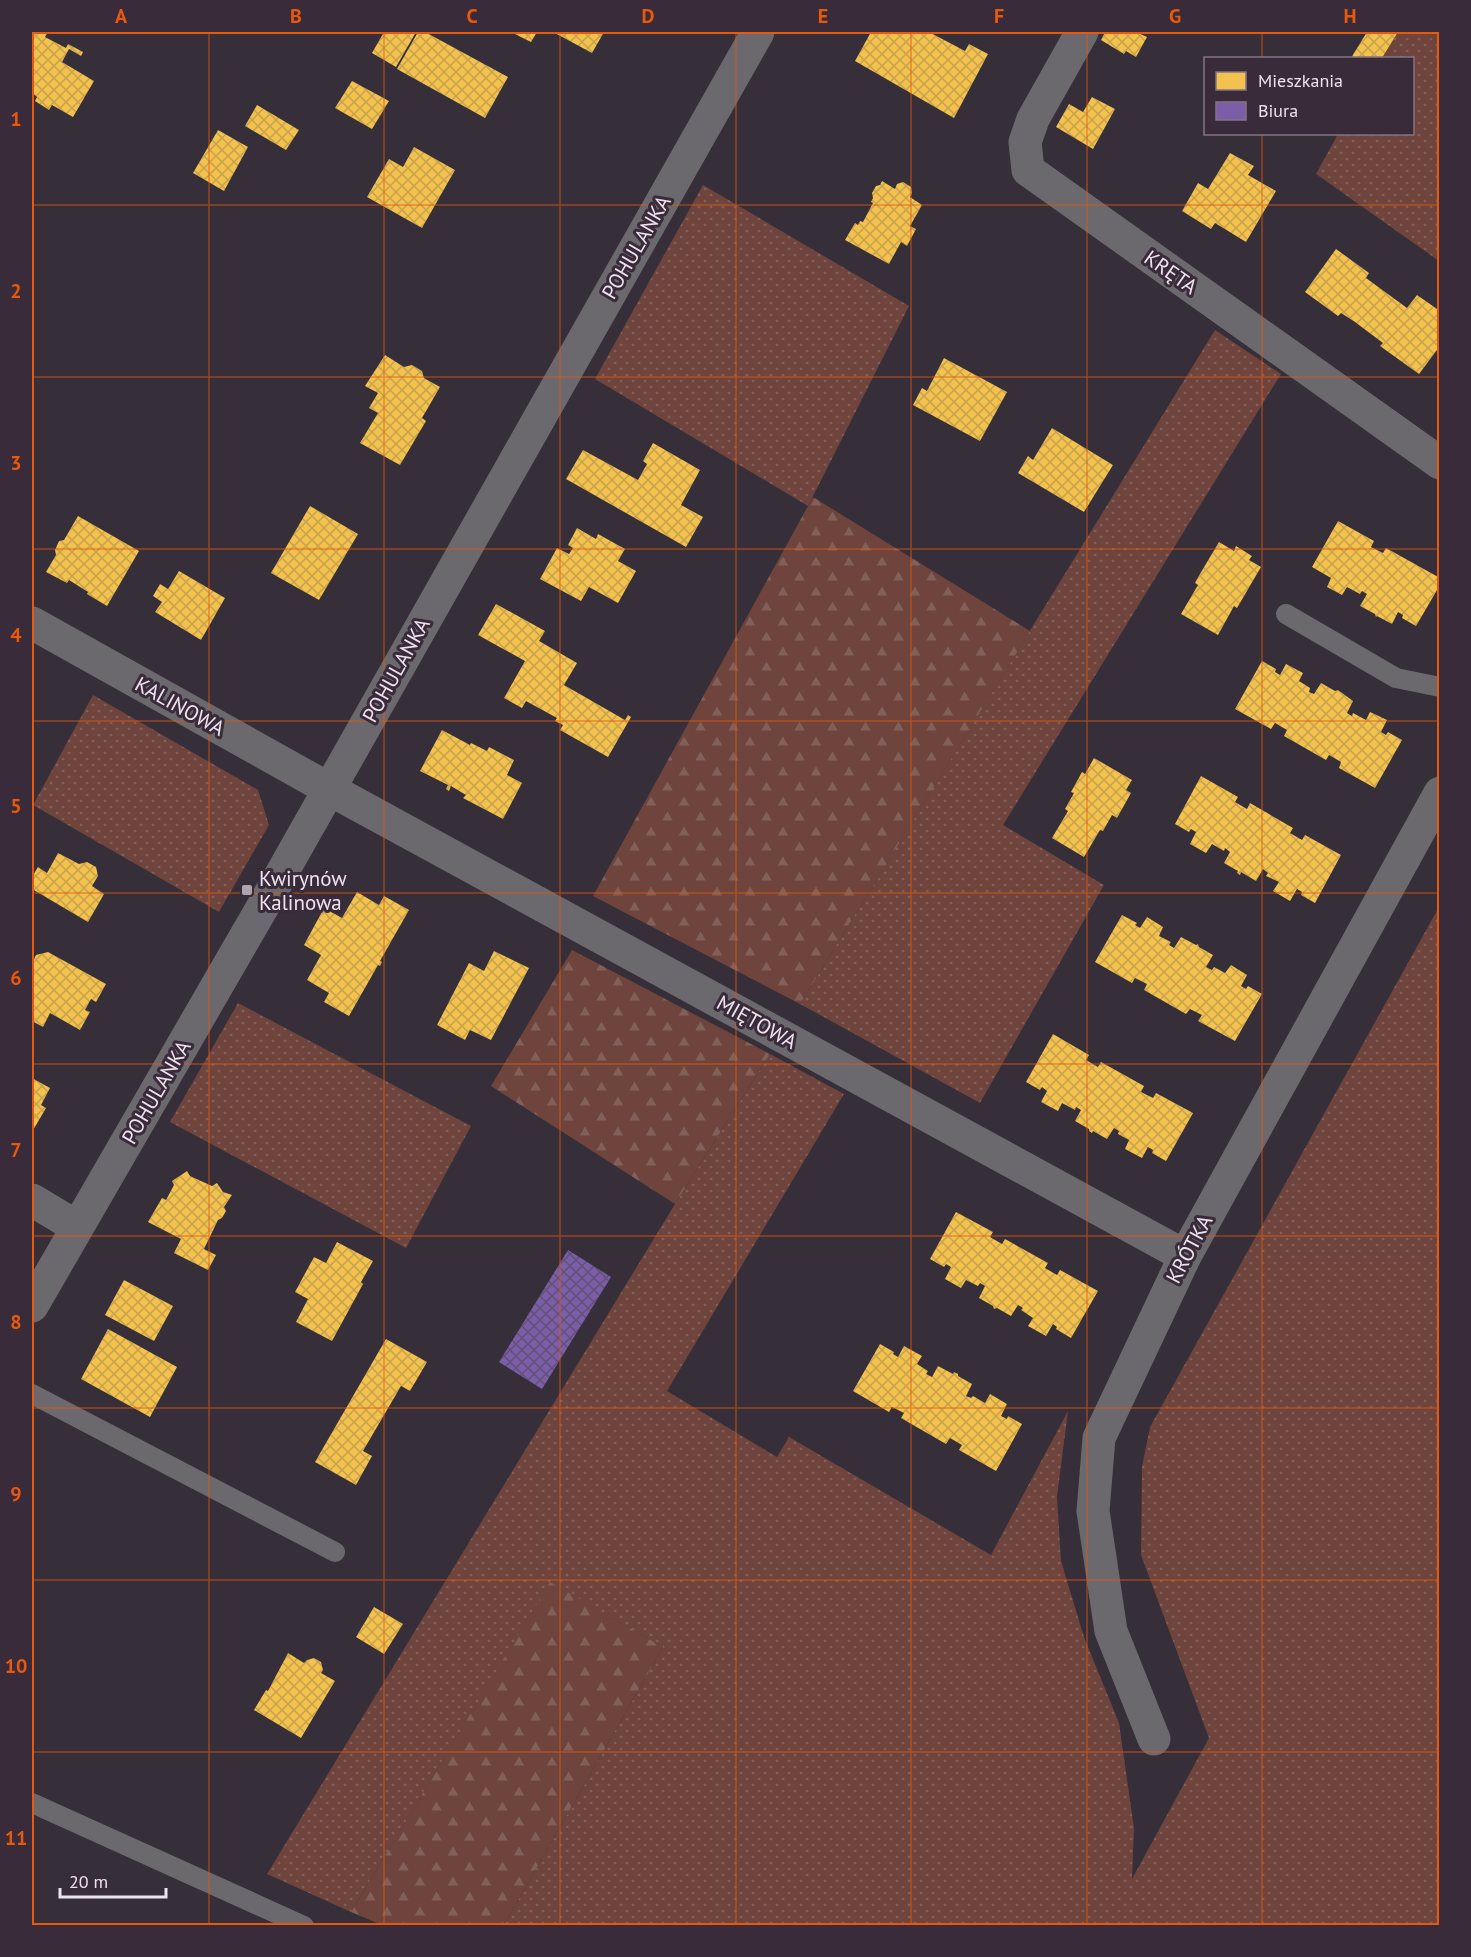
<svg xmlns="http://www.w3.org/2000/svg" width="1471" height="1957" font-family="'PT Sans',sans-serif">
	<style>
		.grass { fill: url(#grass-dots) }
		.forest { fill: url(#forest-firs) }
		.homes { fill: url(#homes-cross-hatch) }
		.offices { fill: url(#offices-cross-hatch) }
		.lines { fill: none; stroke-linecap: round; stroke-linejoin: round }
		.service { stroke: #6b696e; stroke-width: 20 }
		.minor { stroke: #6b696e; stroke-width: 33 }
		.grid { fill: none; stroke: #e8590c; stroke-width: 1.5; stroke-opacity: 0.55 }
		.poi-dot { fill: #ada4ae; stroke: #3a2b3b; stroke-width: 2 }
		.labels { text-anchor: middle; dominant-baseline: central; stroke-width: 6; stroke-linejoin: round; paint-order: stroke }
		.street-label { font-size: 21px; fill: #ede3ee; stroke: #3a2b3b }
		.poi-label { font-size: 21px; fill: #ede3ee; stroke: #3a2b3b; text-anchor: start }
		.neatline { fill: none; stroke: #e8590c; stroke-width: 2 }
		.grid-label { font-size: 20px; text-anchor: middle; font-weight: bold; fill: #e8590c }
	</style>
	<defs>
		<pattern id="grass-dots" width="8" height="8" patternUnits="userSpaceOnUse" patternTransform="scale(1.5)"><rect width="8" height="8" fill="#6e443d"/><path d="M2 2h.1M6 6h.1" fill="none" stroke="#835f59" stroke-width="1.8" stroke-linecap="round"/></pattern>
		<pattern id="forest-firs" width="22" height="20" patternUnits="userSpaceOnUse" patternTransform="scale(1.5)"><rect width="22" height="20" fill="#6e443d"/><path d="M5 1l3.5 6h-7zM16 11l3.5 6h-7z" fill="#835f59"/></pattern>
		<pattern id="homes-cross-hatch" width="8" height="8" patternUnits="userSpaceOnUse" patternTransform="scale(1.5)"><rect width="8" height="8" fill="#f2c14e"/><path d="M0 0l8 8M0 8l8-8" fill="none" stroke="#c7a24c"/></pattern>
		<pattern id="offices-cross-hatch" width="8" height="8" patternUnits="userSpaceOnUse" patternTransform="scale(1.5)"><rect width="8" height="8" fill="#7b5ea7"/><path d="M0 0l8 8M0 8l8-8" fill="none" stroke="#615177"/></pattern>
	</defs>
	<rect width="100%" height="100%" fill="#362e38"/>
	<g class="grass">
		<polygon points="1398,32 1439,32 1439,261 1316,174 1338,134 1412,134 1412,58 1382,58"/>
		<polygon points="703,185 909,306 808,506 595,379"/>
		<polygon points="1215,330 1281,374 1003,825 1104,885 980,1103 800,1004"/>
		<polygon points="93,695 258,790 269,825 219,912 33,805"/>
		<polygon points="1439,907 1439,1925 504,1925 663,1647 550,1583 351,1912 267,1874 675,1204 770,1054 844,1094 667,1391 777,1457 789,1437 991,1555 1068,1411 1057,1497 1061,1561 1084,1637 1119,1723 1134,1828 1132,1879 1209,1738 1141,1555 1142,1467 1150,1427"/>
		<polygon points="238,1003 471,1126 406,1248 170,1122"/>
	</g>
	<g class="forest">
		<polygon points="813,497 1030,631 800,1004 593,896"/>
		<polygon points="572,950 770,1054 675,1204 491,1086"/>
		<polygon points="550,1582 663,1647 504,1925 382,1925 351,1912"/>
	</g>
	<g class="homes">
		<polygon points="32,32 48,32 45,37 66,48 68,44 83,52 81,56 69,49 62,62 94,81 73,117 52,105 49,110 35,101 37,97 32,93"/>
		<polygon points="384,32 416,32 396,67 372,53"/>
		<polygon points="418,32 425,32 508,77 485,118 397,69"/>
		<polygon points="511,32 537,32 531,42"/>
		<polygon points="553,32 604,32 592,53"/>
		<polygon points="871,32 929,32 965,51 969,44 988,54 954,118 855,61"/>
		<polygon points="1105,32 1136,32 1147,37 1136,57 1126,51 1124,54 1101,40"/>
		<polygon points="1367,32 1398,32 1382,58 1351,58"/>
		<polygon points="352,81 389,101 372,129 335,108"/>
		<polygon points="1092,97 1115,109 1093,149 1056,127 1069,104 1083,112"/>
		<polygon points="257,105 299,130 286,150 245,126"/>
		<polygon points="218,130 248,147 224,191 193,173"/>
		<polygon points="414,147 455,170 422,228 367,197 389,159 403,167"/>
		<polygon points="1230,153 1254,166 1248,175 1276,191 1246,242 1215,223 1211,229 1182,211 1198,183 1208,189"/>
		<polygon points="882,181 895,189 897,184 903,182 911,187 912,193 910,197 922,205 910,226 916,229 907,246 901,242 889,264 845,240 855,223 858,225 860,221 863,222 873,203 871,202 873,198 872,193 876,186 880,185"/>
		<polygon points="1336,249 1369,273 1366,278 1407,308 1417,295 1440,311 1440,346 1419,374 1380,346 1383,343 1355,322 1341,313 1338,316 1305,292"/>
		<polygon points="385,355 404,367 412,365 422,371 424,378 440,387 422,418 426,421 400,465 360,443 378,413 369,408 378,393 365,386"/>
		<polygon points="944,358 1007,392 980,441 913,405 922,388 927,391"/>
		<polygon points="1052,428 1113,465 1084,512 1018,473 1028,456 1033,460"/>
		<polygon points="653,443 700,470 681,505 703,517 686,547 566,479 583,450 638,480 647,464 643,461"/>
		<polygon points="310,506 358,534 319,600 271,573"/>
		<polygon points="78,516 139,551 107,606 87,594 88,592 69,580 67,583 46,572 56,555 55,550 59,541 64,540"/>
		<polygon points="1338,521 1374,541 1371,547 1383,553 1386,548 1440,578 1440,585 1416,626 1402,618 1403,615 1398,612 1392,624 1377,616 1376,617 1375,614 1360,606 1367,594 1362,591 1360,594 1347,587 1342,595 1327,587 1331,578 1312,567"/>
		<polygon points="577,528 596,539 598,534 625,549 618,561 636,571 618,603 589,587 581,601 540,579 557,548 569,554 573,548 568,545"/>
		<polygon points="1219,542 1234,551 1236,546 1252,556 1249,560 1261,567 1237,608 1234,606 1218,635 1181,614 1198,585 1195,583 1197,579"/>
		<polygon points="179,571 225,598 201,640 155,612 162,602 153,596 160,584 168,589"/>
		<polygon points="496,604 545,631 539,641 577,663 564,685 625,720 628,715 631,717 608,757 560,730 563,725 555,721 557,718 526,701 522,708 504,698 525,661 478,635"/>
		<polygon points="1262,661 1276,669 1275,672 1280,675 1286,664 1303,673 1299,681 1310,688 1309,692 1314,694 1321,683 1335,691 1338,690 1353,701 1347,713 1352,716 1353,713 1366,720 1370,712 1387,720 1381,732 1386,735 1388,732 1402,740 1375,788 1339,768 1341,762 1329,755 1326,760 1284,736 1287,730 1275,723 1271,729 1235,709"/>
		<polygon points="442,730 470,745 471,743 487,751 489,747 514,760 507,775 522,783 503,819 463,798 466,795 451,786 449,791 446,789 448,785 420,771"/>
		<polygon points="1094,758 1132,780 1126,790 1131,793 1117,818 1112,815 1103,831 1100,830 1084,857 1052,838 1068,811 1065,809 1074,793 1071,792 1082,772 1085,774"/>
		<polygon points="1201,776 1238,797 1235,802 1247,809 1250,803 1293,828 1290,833 1302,840 1305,835 1341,855 1315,903 1301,895 1302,892 1297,889 1290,901 1273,891 1279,882 1266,876 1268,873 1263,869 1256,881 1241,872 1240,875 1237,873 1238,871 1224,863 1230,852 1225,848 1224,851 1212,844 1206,853 1190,844 1196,832 1191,829 1189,832 1175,824"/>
		<polygon points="58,853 79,864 87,862 96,867 98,876 92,886 104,894 88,922 32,889 32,877 38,867 47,873"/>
		<polygon points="357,892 379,905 384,896 409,910 380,961 382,962 380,966 378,965 349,1016 324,1002 329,993 307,980 321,955 304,945 324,908 342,918"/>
		<polygon points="1122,915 1137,923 1135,925 1140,928 1147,917 1163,927 1159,936 1171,942 1169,945 1174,948 1181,937 1196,945 1198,944 1199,947 1213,955 1206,967 1212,970 1214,967 1225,973 1231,965 1247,975 1241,986 1246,989 1248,986 1262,994 1235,1041 1198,1021 1202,1015 1190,1009 1186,1014 1144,990 1147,984 1135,978 1132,983 1095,962"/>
		<polygon points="494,951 529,968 491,1040 470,1030 465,1040 437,1025 469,963 484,971"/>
		<polygon points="48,952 106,984 96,1002 91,999 85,1010 90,1012 80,1030 50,1013 43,1027 32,1021 32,963 36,955"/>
		<polygon points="1053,1034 1089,1055 1086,1060 1098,1067 1101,1062 1144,1086 1141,1092 1153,1098 1156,1093 1193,1113 1166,1161 1152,1153 1153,1150 1148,1147 1142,1158 1125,1149 1129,1140 1118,1134 1119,1131 1114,1128 1107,1139 1093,1131 1092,1133 1089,1131 1089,1129 1075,1121 1081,1110 1076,1107 1075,1110 1062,1103 1058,1111 1041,1102 1047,1091 1042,1087 1040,1090 1026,1082"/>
		<polygon points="32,1078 50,1088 41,1105 46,1108 32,1132"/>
		<polygon points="187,1171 190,1176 212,1186 217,1183 223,1192 232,1195 224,1207 226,1211 222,1218 218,1220 204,1249 216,1255 208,1270 174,1253 181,1239 148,1222 162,1198 166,1200 174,1185 172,1181"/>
		<polygon points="956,1212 993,1232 990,1237 1002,1244 1005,1239 1048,1263 1045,1268 1057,1275 1060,1270 1098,1291 1071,1338 1056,1329 1057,1327 1053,1324 1046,1336 1028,1326 1033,1318 1021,1310 1023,1308 1018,1305 1011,1316 997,1308 994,1309 993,1306 979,1298 985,1286 980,1283 978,1286 966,1280 961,1288 945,1279 951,1267 946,1264 944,1267 930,1259"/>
		<polygon points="337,1242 373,1261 361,1282 363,1284 332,1341 296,1322 308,1299 295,1292 314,1257 326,1263"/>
		<polygon points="124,1280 173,1306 154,1341 105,1315"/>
		<polygon points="108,1329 177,1367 150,1417 81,1379"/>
		<polygon points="386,1339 427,1362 410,1391 401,1386 363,1451 372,1456 356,1485 315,1462"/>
		<polygon points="880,1344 894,1352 893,1354 898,1357 904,1346 922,1356 917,1364 928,1371 926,1374 932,1377 938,1366 953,1374 954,1372 958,1374 958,1376 972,1384 966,1396 971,1398 973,1396 985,1403 990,1394 1007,1404 1001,1416 1007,1419 1008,1416 1022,1424 996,1471 959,1450 962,1445 950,1438 946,1444 901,1418 904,1413 892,1407 889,1412 853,1391"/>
		<polygon points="374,1607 403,1624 384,1654 356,1637"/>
		<polygon points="288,1653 304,1663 307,1660 314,1658 321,1662 323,1670 321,1673 335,1681 301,1738 254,1710 266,1690 268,1691"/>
	</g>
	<polygon class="offices" points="568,1250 611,1277 542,1389 499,1362"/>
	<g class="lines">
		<g class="service">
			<polyline points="1286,614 1396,678 1440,687"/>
			<polyline points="32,1394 335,1552"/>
			<polyline points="32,1803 304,1926"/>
		</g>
		<g class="minor">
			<polyline points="1082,32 1033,119 1025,142 1028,170 1440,463"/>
			<polyline points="32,623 329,789 1185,1256"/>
			<polyline points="32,1200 77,1227"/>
			<polyline points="32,1306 266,901 758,32"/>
			<polyline points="1154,1739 1111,1631 1093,1511 1099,1438 1185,1256 1440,793"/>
		</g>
	</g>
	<path class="grid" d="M209,32V1926M384,32V1926M560,32V1926M736,32V1926M911,32V1926M1087,32V1926M1262,32V58M1262,134V1926M32,205H1440M32,377H1440M32,549H1440M32,721H1440M32,893H1440M32,1064H1440M32,1236H1440M32,1408H1440M32,1580H1440M32,1752H1440"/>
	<rect class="poi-dot" x="241" y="884" width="12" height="12" rx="3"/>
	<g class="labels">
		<g class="street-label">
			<text transform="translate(636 247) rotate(-60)">POHULANKA</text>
			<text transform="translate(1171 272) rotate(35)">KRĘTA</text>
			<text transform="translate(396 670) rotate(-61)">POHULANKA</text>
			<text transform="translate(180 706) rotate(29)">KALINOWA</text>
			<text transform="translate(757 1022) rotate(29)">MIĘTOWA</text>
			<text transform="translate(156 1092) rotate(-60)">POHULANKA</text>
			<text transform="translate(1189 1249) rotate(-62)">KRÓTKA</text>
		</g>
		<g class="poi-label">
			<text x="259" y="878">Kwirynów<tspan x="259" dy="24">Kalinowa</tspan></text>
		</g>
	</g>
	<rect width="1471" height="1957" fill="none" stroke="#3a2b3b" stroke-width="66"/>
	<rect x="1204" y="57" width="210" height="78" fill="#3a2b3b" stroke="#827583" stroke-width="1.5"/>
	<rect x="1216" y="72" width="30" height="18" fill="#f2c14e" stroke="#827583" stroke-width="1.5"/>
	<text x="1258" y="87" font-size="18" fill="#ede3ee">Mieszkania</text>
	<rect x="1216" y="102" width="30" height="18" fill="#7b5ea7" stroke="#827583" stroke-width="1.5"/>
	<text x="1258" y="117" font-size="18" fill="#ede3ee">Biura</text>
	<path d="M60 1888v9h106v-9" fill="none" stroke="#ede3ee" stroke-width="3"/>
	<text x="69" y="1888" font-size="18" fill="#ede3ee" stroke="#3a2b3b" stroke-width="4.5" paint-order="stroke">20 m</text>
	<rect x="33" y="33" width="1405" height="1891" class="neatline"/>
	<g class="grid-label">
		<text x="121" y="23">A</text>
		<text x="296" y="23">B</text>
		<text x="472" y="23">C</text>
		<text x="648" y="23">D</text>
		<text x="823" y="23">E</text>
		<text x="999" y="23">F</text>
		<text x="1175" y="23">G</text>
		<text x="1350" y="23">H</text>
		<text x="16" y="126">1</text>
		<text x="16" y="298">2</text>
		<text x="16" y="470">3</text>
		<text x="16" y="642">4</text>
		<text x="16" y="813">5</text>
		<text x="16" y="985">6</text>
		<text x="16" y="1157">7</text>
		<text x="16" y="1329">8</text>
		<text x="16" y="1501">9</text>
		<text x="16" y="1673">10</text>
		<text x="16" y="1845">11</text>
	</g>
</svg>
